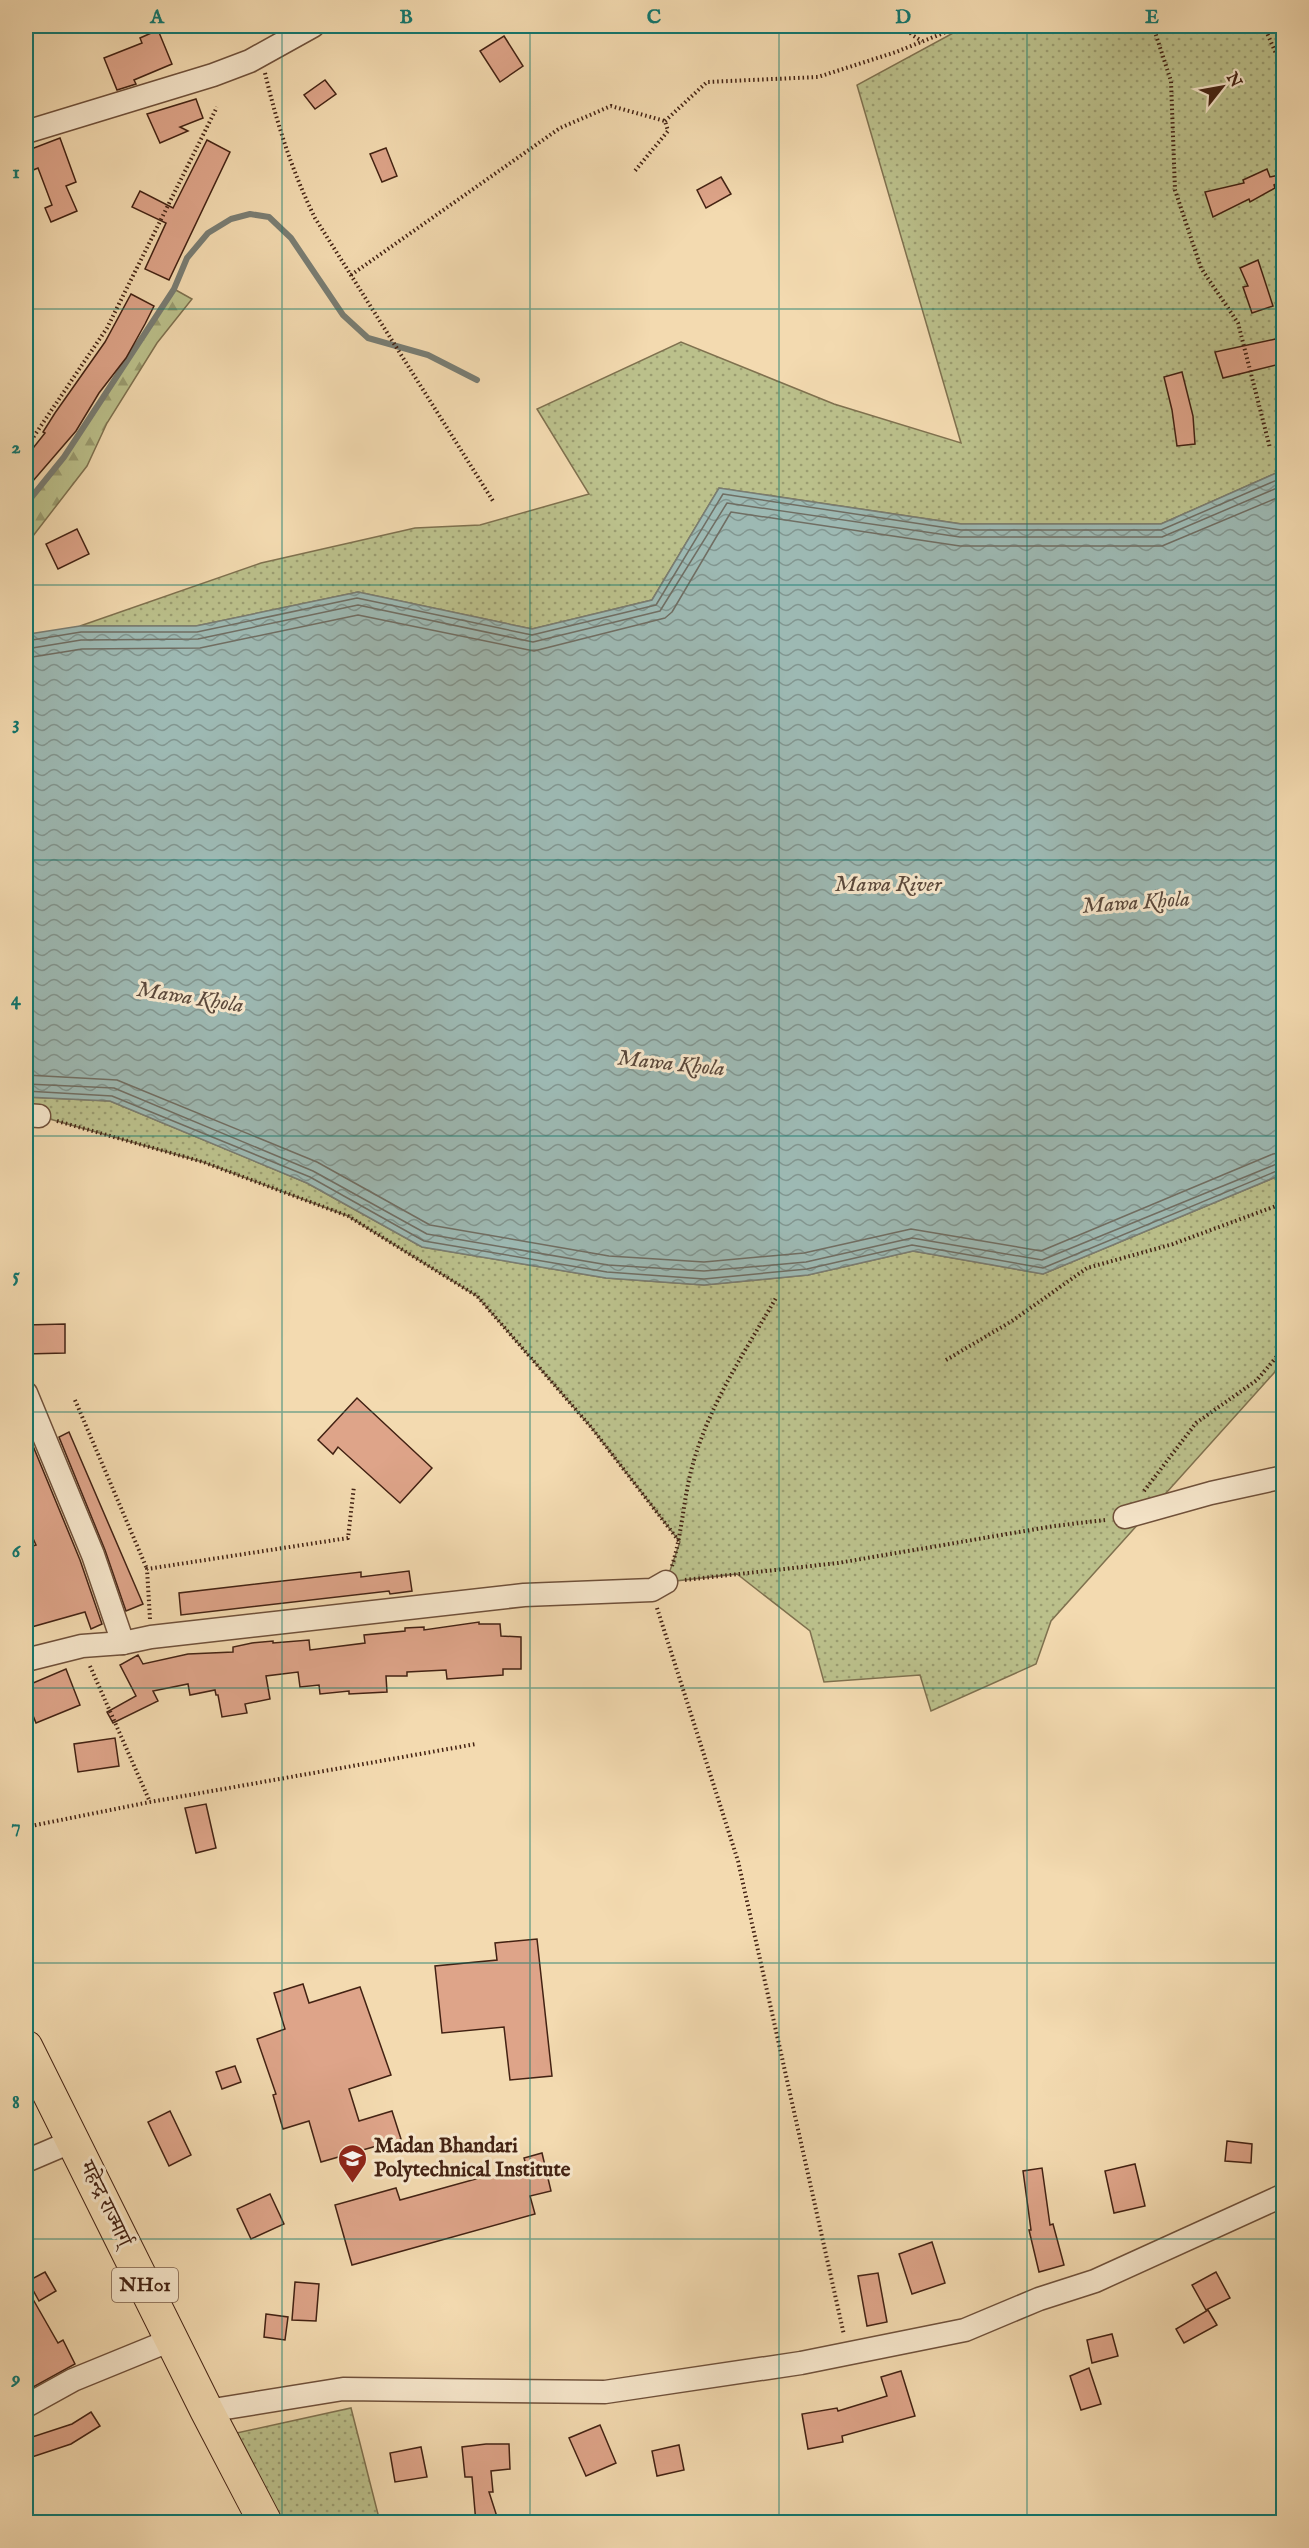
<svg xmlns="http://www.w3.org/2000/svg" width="1309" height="2548" font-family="'IM FELL English','Noto Serif Devanagari',serif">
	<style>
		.grass { fill: url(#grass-dots); stroke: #7f714f; stroke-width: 1.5 }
		.forest { fill: url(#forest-firs); stroke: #7f714f; stroke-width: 1.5 }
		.water { fill: url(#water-waves); stroke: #797d73; stroke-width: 1.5 }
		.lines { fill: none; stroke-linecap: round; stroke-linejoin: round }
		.shore { stroke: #706e63; stroke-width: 1.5 }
		.stream { stroke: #797d73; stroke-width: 6 }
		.building { fill: #dea489; stroke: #432213; stroke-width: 1.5 }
		.minor-casing { stroke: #6f503a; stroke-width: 25 }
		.trunk-casing { stroke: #432213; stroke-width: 35 }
		.path { stroke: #432213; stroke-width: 4; stroke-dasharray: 1.5 3; stroke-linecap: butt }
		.minor { stroke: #f7e7cc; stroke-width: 22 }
		.trunk { stroke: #f3dab0; stroke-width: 33 }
		.grid { fill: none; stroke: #0f766e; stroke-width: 1.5; stroke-opacity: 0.55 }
		.labels { text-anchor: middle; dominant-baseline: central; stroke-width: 6; stroke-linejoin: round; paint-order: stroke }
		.shield { fill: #f7e7cc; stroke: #795d4a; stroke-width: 1.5 }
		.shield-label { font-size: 20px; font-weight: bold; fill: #432213 }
		.poi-label { font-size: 21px; font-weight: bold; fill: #432213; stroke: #f7e7cc; text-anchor: start }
		.street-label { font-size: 21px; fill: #432213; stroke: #f7e7cc }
		.water-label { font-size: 22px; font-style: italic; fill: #5a483b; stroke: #f7e7cc }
		.neatline { fill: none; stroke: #0f766e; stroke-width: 2 }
		.grid-label { font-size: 20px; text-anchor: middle; font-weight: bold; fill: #0f766e }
	</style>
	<defs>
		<pattern id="grass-dots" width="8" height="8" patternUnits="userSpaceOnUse" patternTransform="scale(1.5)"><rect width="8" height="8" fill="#bbc08b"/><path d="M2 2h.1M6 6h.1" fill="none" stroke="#9a9c70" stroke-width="1.8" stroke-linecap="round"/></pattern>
		<pattern id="forest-firs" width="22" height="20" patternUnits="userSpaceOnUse" patternTransform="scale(1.5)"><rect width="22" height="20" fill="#bbc08b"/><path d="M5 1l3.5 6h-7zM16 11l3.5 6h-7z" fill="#9a9c70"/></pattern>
		<pattern id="water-waves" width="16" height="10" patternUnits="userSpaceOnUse" patternTransform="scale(1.5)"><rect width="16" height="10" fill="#9db9b3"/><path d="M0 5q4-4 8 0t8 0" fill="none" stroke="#829690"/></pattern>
	</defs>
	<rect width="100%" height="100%" fill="#f3dab0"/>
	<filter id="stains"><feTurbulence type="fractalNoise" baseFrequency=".00333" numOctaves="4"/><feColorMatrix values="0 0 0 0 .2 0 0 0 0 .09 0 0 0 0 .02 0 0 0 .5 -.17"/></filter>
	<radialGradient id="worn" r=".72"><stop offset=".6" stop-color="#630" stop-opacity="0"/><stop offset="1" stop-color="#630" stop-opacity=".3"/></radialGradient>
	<g class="grass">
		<polygon points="966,26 1283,26 1283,470 1161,524 962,524 719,488 652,600 532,629 358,592 196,626 80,626 261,563 415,528 480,525 589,494 537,409 681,342 834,404 961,443 857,85"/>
		<polygon points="26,1097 110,1101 307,1183 422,1247 606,1278 704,1285 808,1275 913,1251 1043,1274 1283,1174 1283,1363 1051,1621 1036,1664 931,1711 920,1675 824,1682 810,1631 737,1574 666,1582 680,1542 591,1427 477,1296 348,1216 203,1162 39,1116 26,1115"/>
		<polygon points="351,2408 380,2522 259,2522 214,2438"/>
	</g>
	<polygon class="forest" points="174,289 192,299 157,343 107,423 87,466 26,545 26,504 64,457"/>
	<polygon class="water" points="1283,470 1283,1174 1043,1274 913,1251 808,1275 704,1285 606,1278 422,1247 307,1183 110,1101 26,1097 26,636 29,634 80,626 196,626 358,592 532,629 652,600 719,488 961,524 1161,524"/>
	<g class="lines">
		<g class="shore">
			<polyline points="26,641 81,632 197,632 357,598 532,635 656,605 723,494 961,530 1161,530 1284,477"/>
			<polyline points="26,649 81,640 198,639 358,605 533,642 660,611 727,503 960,537 1162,537 1284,485"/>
			<polyline points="26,658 82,649 200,648 358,615 534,651 665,618 672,612 731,512 960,546 1162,546 1284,495"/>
			<polyline points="26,1075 117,1080 317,1162 430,1225 609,1256 704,1262 804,1253 911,1229 1041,1251 1273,1154 1284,1152"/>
			<polyline points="26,1084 114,1088 313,1171 427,1234 608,1265 704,1271 806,1262 912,1238 1042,1260 1284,1161"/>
			<polyline points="26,1091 112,1096 310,1177 424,1241 607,1272 704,1279 807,1269 912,1245 1043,1268 1284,1168"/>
		</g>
		<polyline class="stream" points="26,504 64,457 174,289 187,258 208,233 231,219 250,214 269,217 291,238 343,315 368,338 428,355 477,380"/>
	</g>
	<g class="building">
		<polygon points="158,30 172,64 134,80 136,84 117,90 104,58 142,43 140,38"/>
		<polygon points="504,36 523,66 500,82 480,51"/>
		<polygon points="325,80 336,94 315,109 304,95"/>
		<polygon points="196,99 203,118 180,127 188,131 160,143 147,114"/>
		<polygon points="60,138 76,182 66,186 77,211 51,222 45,208 52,205 38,168 26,173 26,151"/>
		<polygon points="207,140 230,152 169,280 145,269 166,223 132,207 140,191 173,208"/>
		<polygon points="386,148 397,176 382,182 370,154"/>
		<polygon points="1267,169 1270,177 1284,174 1284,180 1274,185 1275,188 1250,202 1249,199 1213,217 1205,192 1244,183 1243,180"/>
		<polygon points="721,177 731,194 706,208 697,190"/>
		<polygon points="1258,260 1273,306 1252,313 1243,287 1248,286 1240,268"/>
		<polygon points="131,294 154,306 145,324 126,358 99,393 76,431 26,489 26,457 45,433 43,432 55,413 105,342"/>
		<polygon points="1280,338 1284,338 1284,363 1223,378 1215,352"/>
		<polygon points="1182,372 1193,416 1195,444 1177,446 1172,410 1164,377"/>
		<polygon points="77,529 89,554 58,569 46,544"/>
		<polygon points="65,1324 65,1353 26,1354 26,1325"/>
		<polygon points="357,1398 432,1468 400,1503 338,1447 333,1454 318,1440"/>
		<polygon points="26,1429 80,1560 102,1624 91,1629 85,1612 28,1628 26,1618 26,1589 31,1587 26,1568 26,1548 36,1545 26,1523"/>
		<polygon points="69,1432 143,1604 126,1611 105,1550 59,1437"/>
		<polygon points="409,1571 412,1591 390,1594 389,1591 181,1615 179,1593 361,1572 361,1577"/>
		<polygon points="479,1622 479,1624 500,1624 501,1636 521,1637 521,1669 503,1669 503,1675 447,1679 446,1670 407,1672 407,1676 386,1676 387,1692 349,1694 349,1691 320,1694 319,1685 300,1687 298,1672 266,1676 270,1699 245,1704 247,1713 222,1717 218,1695 216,1695 215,1690 190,1695 188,1684 153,1691 158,1701 113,1723 107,1712 136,1696 120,1665 138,1655 143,1664 188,1654 233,1652 233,1647 252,1643 273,1641 273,1643 309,1640 310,1650 365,1643 364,1635 405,1631 405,1628 424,1627 424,1630"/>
		<polygon points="66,1669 80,1705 36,1723 26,1698 26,1686"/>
		<polygon points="115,1738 119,1766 78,1772 74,1744"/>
		<polygon points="206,1804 216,1848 196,1853 185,1808"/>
		<polygon points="537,1939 552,2076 510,2080 504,2027 442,2033 435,1966 497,1960 495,1943"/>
		<polygon points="303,1984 309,2003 360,1987 391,2075 349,2089 359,2121 392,2111 401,2139 321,2162 309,2121 283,2129 273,2095 276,2094 257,2039 285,2029 274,1993"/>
		<polygon points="235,2066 241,2082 222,2089 216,2072"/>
		<polygon points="170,2111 191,2155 169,2166 148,2122"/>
		<polygon points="1227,2141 1252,2144 1251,2163 1225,2161"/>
		<polygon points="542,2153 551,2191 530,2196 535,2214 352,2265 335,2205 396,2188 400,2200 526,2165 524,2158"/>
		<polygon points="1135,2164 1145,2206 1114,2213 1105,2171"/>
		<polygon points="1042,2168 1050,2225 1053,2224 1064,2265 1039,2272 1029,2230 1031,2230 1023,2171"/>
		<polygon points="270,2194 284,2224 251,2239 237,2209"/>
		<polygon points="932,2242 945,2283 912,2294 899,2254"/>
		<polygon points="45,2272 56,2291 39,2301 28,2281"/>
		<polygon points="1216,2272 1230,2298 1206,2310 1192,2285"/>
		<polygon points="878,2273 887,2322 867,2326 858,2276"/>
		<polygon points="295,2282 319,2284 316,2321 292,2320"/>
		<polygon points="26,2287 58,2343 63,2340 75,2364 26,2391"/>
		<polygon points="1208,2310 1217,2325 1184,2343 1176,2329"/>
		<polygon points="266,2314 288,2317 285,2340 264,2337"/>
		<polygon points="1112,2334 1118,2356 1092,2363 1087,2340"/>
		<polygon points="1089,2368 1101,2404 1081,2410 1070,2376"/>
		<polygon points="901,2371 915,2416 842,2436 843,2442 808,2449 802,2414 837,2408 838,2411 887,2396 881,2377"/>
		<polygon points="91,2412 100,2426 71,2444 26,2459 26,2439 72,2424"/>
		<polygon points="600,2425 616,2463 586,2476 569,2438"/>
		<polygon points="486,2444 509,2444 510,2469 491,2471 493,2492 489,2492 499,2523 476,2523 472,2477 465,2477 462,2447"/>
		<polygon points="679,2445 684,2470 657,2476 652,2451"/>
		<polygon points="421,2447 427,2477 395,2482 390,2453"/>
	</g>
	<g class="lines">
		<defs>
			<g id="minor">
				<polyline points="26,132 213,75 250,61 313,26"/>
				<polyline points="26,1115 39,1116"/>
				<polyline points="26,1393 93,1555 123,1643"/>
				<polyline points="1125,1517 1211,1493 1284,1477"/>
				<polyline points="26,1660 82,1646 123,1643 151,1637 524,1595 652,1590 666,1582"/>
				<polyline points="26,2161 73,2141"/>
				<polyline points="26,2406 73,2380 171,2340"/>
				<polyline points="207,2411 343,2389 605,2392 801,2363 965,2330 1039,2299 1095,2281 1284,2195"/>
			</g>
			<polyline id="trunk" points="26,2047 207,2411 265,2522"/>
		</defs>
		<use href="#minor" class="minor-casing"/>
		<use href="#trunk" class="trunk-casing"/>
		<g class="path">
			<polyline points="905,26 912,35 922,41"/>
			<polyline points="973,26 1024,30 1125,26"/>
			<polyline points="1153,26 1171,81 1175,190 1201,268 1238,323 1270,448"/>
			<polyline points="1264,26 1284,72"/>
			<path d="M265,73C277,124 292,171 315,218L493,501"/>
			<polyline points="665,121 707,82 818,77 896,52 961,26"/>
			<polyline points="351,275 560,128 611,106 665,121 668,131 634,172"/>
			<polyline points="26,432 33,437"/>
			<polyline points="26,448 107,328 217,107"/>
			<polyline points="57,1121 203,1162 348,1216 477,1296 591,1427 679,1541"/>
			<polyline points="946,1360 1012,1321 1087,1268 1173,1244 1284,1203"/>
			<polyline points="75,1400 147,1569"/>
			<polyline points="1144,1491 1196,1423 1257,1380 1284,1348"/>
			<path d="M672,1566C682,1534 683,1503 691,1471C707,1408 744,1353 776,1298"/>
			<polyline points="685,1580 838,1563 1054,1526 1105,1520"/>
			<polyline points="657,1608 738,1861 844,2335"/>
			<polyline points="150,1619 147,1569 348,1538 354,1486"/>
			<polyline points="90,1666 150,1802"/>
			<polyline points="26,1827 150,1802 476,1744"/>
		</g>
		<use href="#minor" class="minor"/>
		<use href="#trunk" class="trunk"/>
	</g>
	<path class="grid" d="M282,26V2522M530,26V2522M779,26V2522M1027,26V2522M26,309H1284M26,585H1284M26,860H1284M26,1136H1284M26,1412H1284M26,1688H1284M26,1963H1284M26,2239H1284"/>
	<defs>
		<symbol id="university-pin" viewBox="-11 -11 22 30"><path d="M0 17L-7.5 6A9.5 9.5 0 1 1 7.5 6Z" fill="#8f2418" stroke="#f7e7cc"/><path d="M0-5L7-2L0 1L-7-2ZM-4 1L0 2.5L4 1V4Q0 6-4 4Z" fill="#fff"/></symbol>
	</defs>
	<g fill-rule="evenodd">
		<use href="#university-pin" x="336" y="2142" width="33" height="45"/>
	</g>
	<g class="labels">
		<rect class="shield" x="112" y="2268" width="66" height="34" rx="4.5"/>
		<g class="shield-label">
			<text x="145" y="2285">NH01</text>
		</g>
		<g class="poi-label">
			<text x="374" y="2146">Madan Bhandari<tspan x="374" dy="24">Polytechnical Institute</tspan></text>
		</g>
		<g class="street-label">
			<text transform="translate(105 2204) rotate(64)">महेन्द्र राज्मार्ग्</text>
		</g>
		<g class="water-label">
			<text x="888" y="885">Mawa River</text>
			<text transform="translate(1136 903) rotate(-4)">Mawa Khola</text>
			<text transform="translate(190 998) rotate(9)">Mawa Khola</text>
			<text transform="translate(671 1064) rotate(6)">Mawa Khola</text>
		</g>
	</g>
	<rect width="1309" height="2548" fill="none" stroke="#f3dab0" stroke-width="66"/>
	<g transform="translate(1222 87) rotate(59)" stroke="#f7e7cc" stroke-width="4.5" paint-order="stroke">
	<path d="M0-4.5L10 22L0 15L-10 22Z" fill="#432213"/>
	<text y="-9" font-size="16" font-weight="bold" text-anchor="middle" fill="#432213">N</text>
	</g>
	<rect x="33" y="33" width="1243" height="2482" class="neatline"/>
	<g class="grid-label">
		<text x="157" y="23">A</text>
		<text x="406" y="23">B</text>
		<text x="654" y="23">C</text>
		<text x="903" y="23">D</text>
		<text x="1152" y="23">E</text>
		<text x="16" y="178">1</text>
		<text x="16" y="453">2</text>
		<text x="16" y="729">3</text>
		<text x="16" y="1005">4</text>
		<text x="16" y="1281">5</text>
		<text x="16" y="1557">6</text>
		<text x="16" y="1832">7</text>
		<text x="16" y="2108">8</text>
		<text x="16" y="2384">9</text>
	</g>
	<rect width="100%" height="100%" filter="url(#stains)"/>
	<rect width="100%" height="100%" fill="url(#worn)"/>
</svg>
